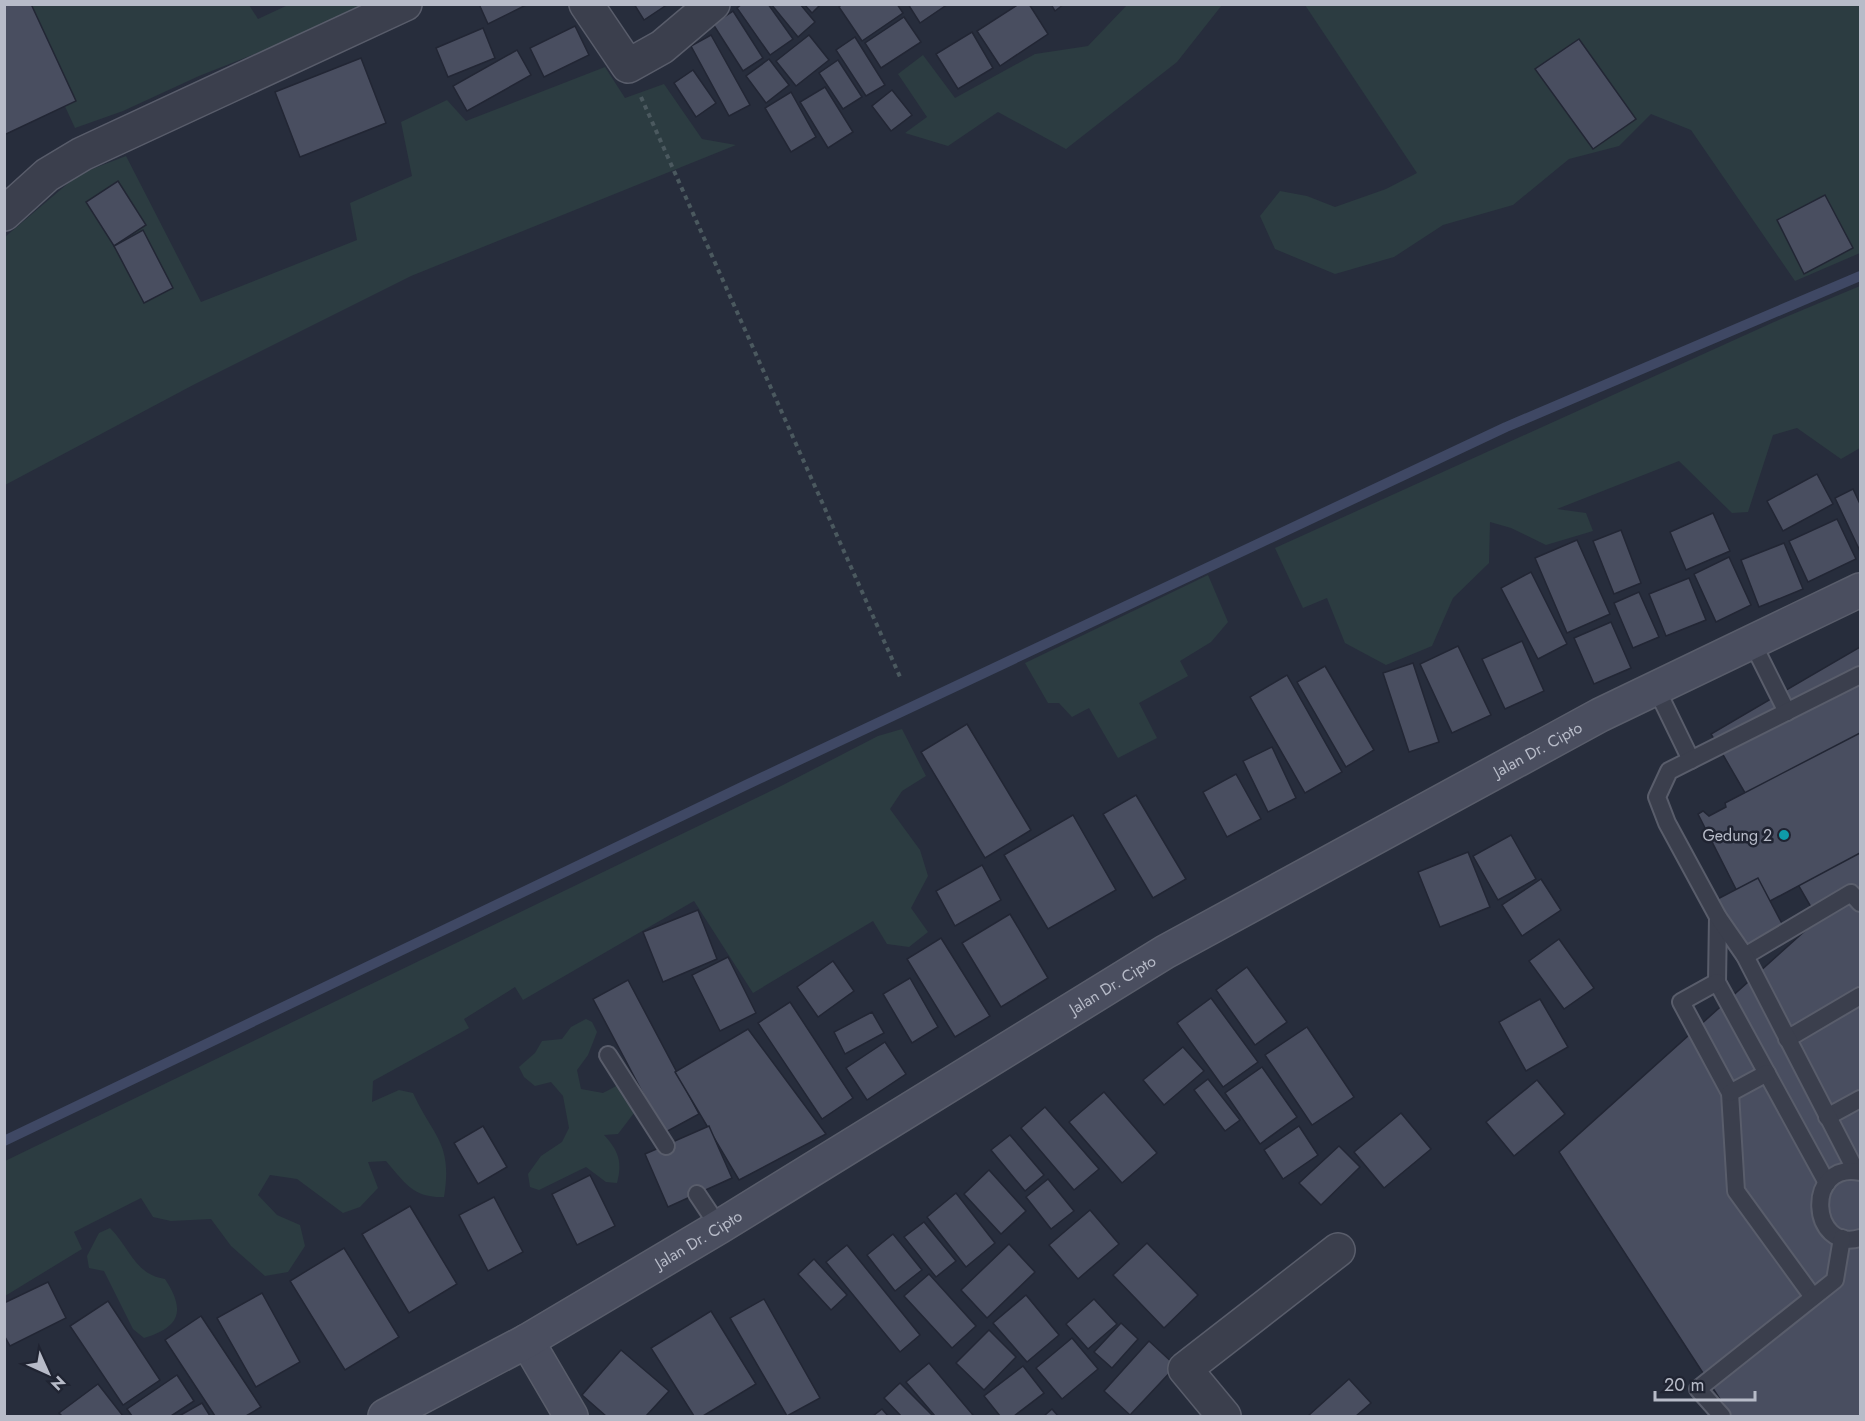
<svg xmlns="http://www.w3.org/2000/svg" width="1865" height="1421" font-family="Jost,sans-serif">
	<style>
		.green { fill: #2c3c41 }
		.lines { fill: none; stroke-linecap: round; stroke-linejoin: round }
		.stream { stroke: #3f4864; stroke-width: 10 }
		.building { fill: #494e60; stroke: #222634; stroke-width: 1.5 }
		.lane-casing { stroke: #595d6b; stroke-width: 20 }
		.street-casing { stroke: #595d6b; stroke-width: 36 }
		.secondary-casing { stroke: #595d6b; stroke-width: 36 }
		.path { stroke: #4b595f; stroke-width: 4; stroke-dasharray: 4.5 4.5; stroke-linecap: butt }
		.lane { stroke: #3b3f4d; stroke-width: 16 }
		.street { stroke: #3b3f4d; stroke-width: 33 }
		.secondary { stroke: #4a4e5f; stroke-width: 33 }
		.culture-dot { fill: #0f9aa8; stroke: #202432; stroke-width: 2 }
		.labels { text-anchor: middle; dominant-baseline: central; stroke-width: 5; stroke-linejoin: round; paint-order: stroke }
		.street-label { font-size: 16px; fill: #b7bbc8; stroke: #202432 }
		.poi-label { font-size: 16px; fill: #b7bbc8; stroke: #202432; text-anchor: end }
	</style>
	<rect width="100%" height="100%" fill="#272d3c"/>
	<g class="green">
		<polygon points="18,5 249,5 258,19 288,5 379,5 199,76 123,111 75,128"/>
		<polygon points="1127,5 1222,5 1177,62 1066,149 998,112 948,146 905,133 927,117 898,74 923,55 955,98 1035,54 1088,46"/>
		<polygon points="1305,5 1860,5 1860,253 1795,281 1691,130 1651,114 1619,146 1569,159 1513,205 1443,225 1394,257 1335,274 1275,249 1260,216 1280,191 1307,196 1335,207 1386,189 1417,173"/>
		<polygon points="605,67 625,98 664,84 702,139 736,145 411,276 195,384 5,485 5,237 79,174 126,156 201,302 357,240 350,203 412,176 401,122 447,100 466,121"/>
		<polygon points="1860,286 1860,448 1841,459 1797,428 1773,435 1748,512 1732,513 1679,461 1557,509 1586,513 1593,531 1546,545 1511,528 1490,522 1489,563 1453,598 1432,646 1386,665 1345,643 1327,598 1303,608 1275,548 1774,322"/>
		<polygon points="1208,575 1228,622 1211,642 1180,661 1188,676 1139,703 1157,738 1118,758 1089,708 1072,717 1059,703 1048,703 1025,663"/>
		<path d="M902,729L926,776L902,791L890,809L920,850L928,876L911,908L928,932L909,947L887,944L873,921L753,993L694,901L523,1000L515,987L464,1019L469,1028L373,1081L372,1102L399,1090L413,1093C433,1137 453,1142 444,1197C413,1198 405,1183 386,1161L368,1162L378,1188L360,1207L343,1213L297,1179L270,1175L258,1195L277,1215L300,1225L305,1246L288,1272L265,1276L231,1246L211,1219L171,1221L153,1217L141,1198L74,1232L82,1249L5,1296V1161L781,786L878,736Z"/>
		<path d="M586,1019L592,1022L597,1032L588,1055L577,1070L581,1089L603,1093L620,1084L637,1109L618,1134L604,1135C618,1150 623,1162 617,1183L606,1182L586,1167L539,1190L530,1187L528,1174L541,1156L562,1142L569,1128L563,1096L551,1082L535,1086L524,1077L519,1067L535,1053L542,1041L562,1039L571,1027Z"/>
		<path d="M110,1228C131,1249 134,1274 165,1279C186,1311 180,1327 144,1338L133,1329L104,1271L89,1268L87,1256L99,1233Z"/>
	</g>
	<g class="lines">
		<polyline class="stream" points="4,1141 746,785 1506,427 1860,276"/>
	</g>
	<g class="building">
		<polygon points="4,4 31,4 76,101 4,135"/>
		<polygon points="479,4 528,4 488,24"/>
		<polygon points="634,4 668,4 644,20"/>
		<polygon points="742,4 768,4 793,39 770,55 737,8"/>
		<polygon points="771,4 800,4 815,22 798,37"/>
		<polygon points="804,4 821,4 812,13"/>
		<polygon points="842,4 897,4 903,13 862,41 839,7"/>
		<polygon points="908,4 948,4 920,23"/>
		<polygon points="1019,4 1029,4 1048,34 1000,66 977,31"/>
		<polygon points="1051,4 1064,4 1055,11"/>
		<polygon points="733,11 763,58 743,71 713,24"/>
		<polygon points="904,17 921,42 881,68 865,43"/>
		<polygon points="575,26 589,55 544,77 530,48"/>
		<polygon points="483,28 495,58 448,77 436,48"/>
		<polygon points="972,32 993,68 958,89 936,54"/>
		<polygon points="711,35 750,105 729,116 691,46"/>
		<polygon points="809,35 829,60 796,86 776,61"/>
		<polygon points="855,37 885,85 866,96 836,50"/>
		<polygon points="1579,39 1636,119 1593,149 1535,69"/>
		<polygon points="517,50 531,75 467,111 453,86"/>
		<polygon points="361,58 386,123 300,157 275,92"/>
		<polygon points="769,59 789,85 766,103 746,76"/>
		<polygon points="838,60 862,97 843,109 819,73"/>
		<polygon points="693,70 716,103 696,117 674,83"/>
		<polygon points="825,87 853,132 828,148 800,102"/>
		<polygon points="892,90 912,115 891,131 872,106"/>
		<polygon points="791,92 816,137 791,152 765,108"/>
		<polygon points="118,181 146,225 114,246 86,202"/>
		<polygon points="1825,195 1853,248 1804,274 1777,220"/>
		<polygon points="143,230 173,288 144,303 114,246"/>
		<polygon points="1817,474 1833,504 1783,531 1767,501"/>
		<polygon points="1853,489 1860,504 1860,551 1835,498"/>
		<polygon points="1713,513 1730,551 1686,570 1670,532"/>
		<polygon points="1837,519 1856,559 1808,582 1789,541"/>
		<polygon points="1621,530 1641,583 1614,594 1593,541"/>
		<polygon points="1577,540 1610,614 1567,633 1535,558"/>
		<polygon points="1784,543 1803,589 1759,607 1741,560"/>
		<polygon points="1729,557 1751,605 1716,622 1694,574"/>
		<polygon points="1531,572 1567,644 1538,659 1501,588"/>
		<polygon points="1689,578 1706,620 1666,636 1649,594"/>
		<polygon points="1639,592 1659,637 1633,648 1614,603"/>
		<polygon points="1611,622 1631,668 1594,684 1574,638"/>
		<polygon points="1522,641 1544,691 1505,709 1482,659"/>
		<polygon points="1458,646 1491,715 1452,733 1420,664"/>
		<polygon points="1860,647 1860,1416 1731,1416 1559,1152 1818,919 1711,734"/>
		<polygon points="1413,663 1439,742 1409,752 1383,673"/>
		<polygon points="1325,666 1374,750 1346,767 1297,682"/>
		<polygon points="1287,675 1342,772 1305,793 1250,697"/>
		<polygon points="967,724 1031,830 985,858 921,752"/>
		<polygon points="1860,733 1860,853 1757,908 1752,904 1745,907 1698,814 1703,811 1709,816 1726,807 1725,803"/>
		<polygon points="1272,747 1296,798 1268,812 1243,761"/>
		<polygon points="1236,774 1261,819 1227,837 1203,792"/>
		<polygon points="1136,795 1186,879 1153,898 1103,814"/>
		<polygon points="1073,815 1116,890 1048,929 1004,855"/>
		<polygon points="1511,835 1536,879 1498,900 1473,856"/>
		<polygon points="1468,852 1490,907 1440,927 1418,872"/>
		<polygon points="982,865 1001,900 955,926 936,891"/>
		<polygon points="1758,878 1788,935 1737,961 1708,904"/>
		<polygon points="1541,879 1561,910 1522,936 1502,905"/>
		<polygon points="698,910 717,959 663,982 643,932"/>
		<polygon points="1010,914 1048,978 1001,1007 962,943"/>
		<polygon points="941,938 990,1016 955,1037 907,959"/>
		<polygon points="1559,939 1594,988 1564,1009 1529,961"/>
		<polygon points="728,957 756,1013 720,1031 692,975"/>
		<polygon points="833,961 854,991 818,1017 797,987"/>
		<polygon points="1247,967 1287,1022 1255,1045 1216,990"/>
		<polygon points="910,978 938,1027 912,1043 883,994"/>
		<polygon points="628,980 699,1114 664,1133 593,999"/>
		<polygon points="1211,998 1258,1062 1223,1087 1177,1023"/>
		<polygon points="1540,999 1568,1047 1526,1071 1499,1022"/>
		<polygon points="790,1002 853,1098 822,1119 758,1023"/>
		<polygon points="872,1012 884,1033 845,1054 834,1032"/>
		<polygon points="1307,1027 1354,1097 1312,1125 1265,1055"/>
		<polygon points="748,1029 826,1134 739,1180 675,1072"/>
		<polygon points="885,1042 906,1074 867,1100 846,1068"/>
		<polygon points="1183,1047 1204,1071 1164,1105 1143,1080"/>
		<polygon points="1262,1067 1297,1117 1260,1144 1225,1093"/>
		<polygon points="1208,1079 1240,1120 1225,1131 1194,1090"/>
		<polygon points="1537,1080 1565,1114 1514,1156 1486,1122"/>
		<polygon points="1104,1092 1157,1153 1122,1183 1069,1122"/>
		<polygon points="1045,1107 1099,1169 1074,1190 1021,1128"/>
		<polygon points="1401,1113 1431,1149 1384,1188 1354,1152"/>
		<polygon points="483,1126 507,1167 478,1184 454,1143"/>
		<polygon points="709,1126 732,1178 668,1207 645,1154"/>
		<polygon points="1299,1126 1318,1155 1283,1179 1264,1150"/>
		<polygon points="1010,1135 1044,1175 1025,1191 991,1150"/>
		<polygon points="1339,1146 1360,1167 1321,1205 1299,1183"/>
		<polygon points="989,1170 1026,1211 1001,1234 964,1194"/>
		<polygon points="590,1175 615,1226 577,1245 552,1194"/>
		<polygon points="1048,1179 1074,1211 1051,1229 1026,1197"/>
		<polygon points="956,1193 995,1243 966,1267 927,1217"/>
		<polygon points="494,1197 523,1252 488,1271 459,1215"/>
		<polygon points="410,1206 457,1284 409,1313 362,1234"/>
		<polygon points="1090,1210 1119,1244 1078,1279 1049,1245"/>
		<polygon points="924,1222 956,1261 936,1277 904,1237"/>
		<polygon points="893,1234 922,1270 895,1291 867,1255"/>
		<polygon points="1147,1243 1198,1295 1164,1328 1113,1275"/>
		<polygon points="1009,1244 1035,1272 987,1318 961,1290"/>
		<polygon points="847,1245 920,1335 900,1352 826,1262"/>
		<polygon points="344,1248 399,1337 345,1370 290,1281"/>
		<polygon points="814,1259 847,1295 831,1310 798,1274"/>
		<polygon points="929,1274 976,1326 952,1348 904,1296"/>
		<polygon points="48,1282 66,1318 10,1346 4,1335 4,1303"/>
		<polygon points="262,1293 300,1362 256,1387 217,1318"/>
		<polygon points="1026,1295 1059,1335 1027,1362 993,1323"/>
		<polygon points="764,1299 820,1398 787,1416 730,1318"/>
		<polygon points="1094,1299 1117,1324 1088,1349 1066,1324"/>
		<polygon points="108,1301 160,1380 123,1405 70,1326"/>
		<polygon points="711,1311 756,1384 703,1416 694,1416 651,1348"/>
		<polygon points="201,1316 261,1407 246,1416 215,1416 165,1340"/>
		<polygon points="1121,1323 1138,1339 1112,1368 1094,1352"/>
		<polygon points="989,1330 1016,1357 984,1390 956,1363"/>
		<polygon points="1072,1338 1098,1369 1062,1399 1036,1368"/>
		<polygon points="1149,1341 1176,1366 1130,1415 1104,1391"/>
		<polygon points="621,1350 669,1391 646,1416 606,1416 582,1395"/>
		<polygon points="929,1363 973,1415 971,1416 935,1416 906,1382"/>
		<polygon points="1023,1366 1044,1393 1014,1416 1000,1416 984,1396"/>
		<polygon points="177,1375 194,1401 171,1416 132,1416 127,1409"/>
		<polygon points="1349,1379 1371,1403 1356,1416 1308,1416"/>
		<polygon points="900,1383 933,1416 901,1416 884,1398"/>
		<polygon points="98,1384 123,1416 62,1416 59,1413"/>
		<polygon points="202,1403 210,1416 179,1416"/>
		<polygon points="882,1409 888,1416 873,1416"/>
		<polygon points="1052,1409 1058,1416 1044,1416"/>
	</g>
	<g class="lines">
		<defs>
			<g id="lane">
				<polyline points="1752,642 1787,712"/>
				<polyline points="1656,688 1691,760"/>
				<polyline points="1718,917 1717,982 1827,1183"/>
				<polyline points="1745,956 1851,893 1860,903"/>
				<polyline points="1717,982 1681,1002 1730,1093 1736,1191 1813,1297"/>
				<polyline points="1787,1039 1860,996"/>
				<polyline points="608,1055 666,1146"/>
				<polyline points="1730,1093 1767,1073"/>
				<polyline points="1827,1117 1860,1099"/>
				<polyline points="1856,1171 1745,956 1718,917 1667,823 1657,797 1669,771 1860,675"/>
				<path d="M1860,1172C1804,1161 1810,1253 1860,1238"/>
				<polyline points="697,1194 719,1227"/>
				<polyline points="1722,1416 1698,1389 1835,1280 1842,1238"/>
			</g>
			<g id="street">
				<polyline points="586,4 628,66 662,47 713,4"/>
				<polyline points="4,214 47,175 82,154 405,4"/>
				<polyline points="1224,1416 1185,1369 1338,1250"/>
			</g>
			<g id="secondary">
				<polyline points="527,1341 571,1416"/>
				<path id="s1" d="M385,1416L527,1341L719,1227L1165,952L1600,715L1860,590"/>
			</g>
		</defs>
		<use href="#lane" class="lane-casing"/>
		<use href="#street" class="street-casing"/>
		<use href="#secondary" class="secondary-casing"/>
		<polyline class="path" points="641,97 901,679"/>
		<use href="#lane" class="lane"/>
		<use href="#street" class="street"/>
		<use href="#secondary" class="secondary"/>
	</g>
	<circle class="culture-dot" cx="1784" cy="835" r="6"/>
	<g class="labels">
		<g class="street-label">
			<text stroke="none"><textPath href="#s1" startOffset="1332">Jalan Dr. Cipto</textPath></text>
			<text stroke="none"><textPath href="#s1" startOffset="846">Jalan Dr. Cipto</textPath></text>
			<text stroke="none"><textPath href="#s1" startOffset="360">Jalan Dr. Cipto</textPath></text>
		</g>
		<g class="poi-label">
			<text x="1772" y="835">Gedung 2</text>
		</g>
	</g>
	<rect width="1865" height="1421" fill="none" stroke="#b7bbc8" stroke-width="12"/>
	<g transform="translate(48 1373) rotate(135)" stroke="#202432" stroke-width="4.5" paint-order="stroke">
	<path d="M0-4.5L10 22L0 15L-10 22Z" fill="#b7bbc8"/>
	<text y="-9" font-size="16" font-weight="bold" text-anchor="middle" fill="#b7bbc8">N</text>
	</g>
	<path d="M1655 1391v9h100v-9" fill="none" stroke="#b7bbc8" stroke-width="3"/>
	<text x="1664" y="1391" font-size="18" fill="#b7bbc8" stroke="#202432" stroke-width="4.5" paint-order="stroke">20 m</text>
</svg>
